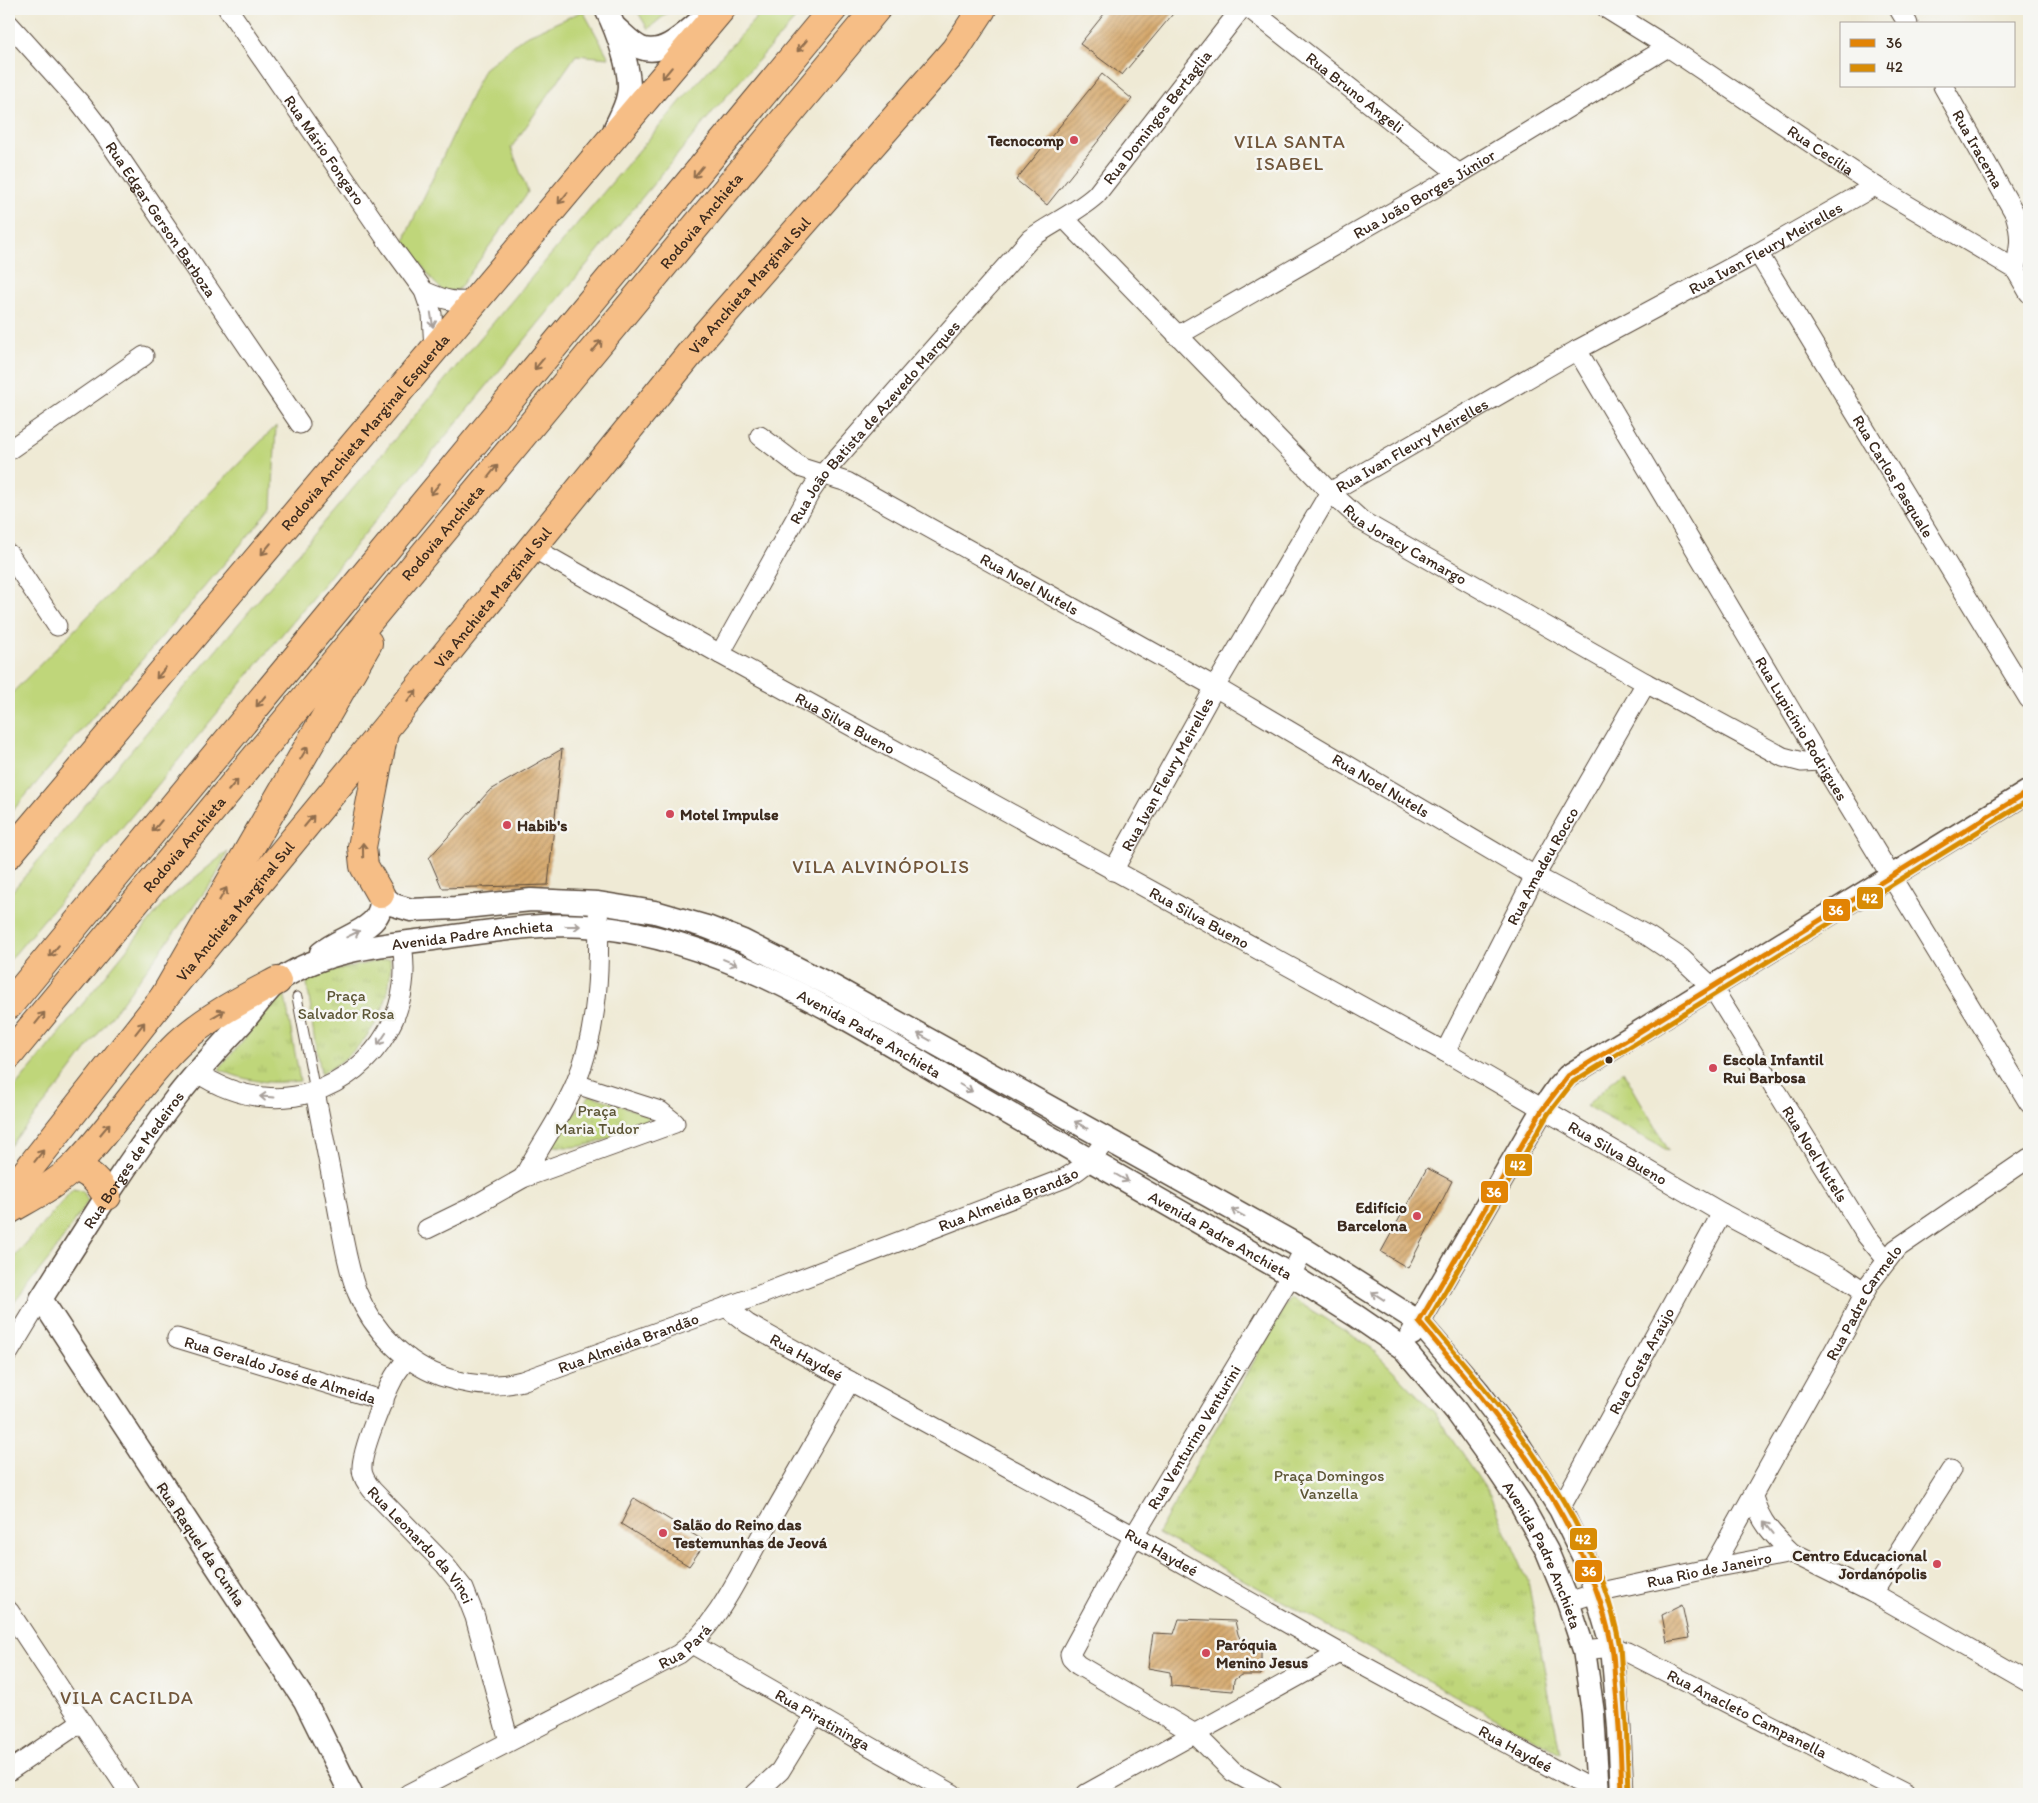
<svg xmlns="http://www.w3.org/2000/svg" width="2038" height="1803" font-family="Itim,sans-serif">
	<style>
		.grass { fill: #bfd67a; stroke: #7d804c }
		.park { fill: url(#park-tufts); stroke: #7d804c }
		.building { fill: url(#building-hatch) }
		.lines { fill: none; stroke-linecap: round; stroke-linejoin: round }
		.service-casing { stroke: #564739; stroke-width: 11 }
		.minor-casing { stroke: #564739; stroke-width: 21 }
		.tertiary-casing { stroke: #564739; stroke-width: 25 }
		.trunk-casing { stroke: #564739; stroke-width: 30 }
		.motorway-casing { stroke: #564739; stroke-width: 30 }
		.service { stroke: #fff; stroke-width: 9 }
		.minor { stroke: #fff; stroke-width: 19 }
		.tertiary { stroke: #fff; stroke-width: 22 }
		.trunk { stroke: #f6be86; stroke-width: 28 }
		.motorway { stroke: #f6be86; stroke-width: 28 }
		.bus-1-casing { stroke: #f6f6f2; stroke-width: 9 }
		.bus-2-casing { stroke: #f6f6f2; stroke-width: 9 }
		.bus-1 { stroke: #e28304; stroke-width: 5 }
		.bus-2 { stroke: #d88c06; stroke-width: 5 }
		.oneway { stroke: #8f6d4d }
		.oneway2 { stroke: #a79f9a }
		.poi-dot { fill: #d1495b; stroke: #f6f6f2; stroke-width: 2 }
		.bus-dot { fill: #3b2a1e; stroke: #f6f6f2; stroke-width: 2 }
		.labels { text-anchor: middle; dominant-baseline: central; stroke-width: 5; stroke-linejoin: round; paint-order: stroke }
		.street-label { font-size: 16px; fill: #3b2a1e; stroke: #f6f6f2 }
		.poi-label { font-size: 16px; font-weight: bold; fill: #3b2a1e; stroke: #f6f6f2; text-anchor: start }
		.park-label { font-size: 16px; fill: #5c5535; stroke: #f6f6f2 }
		.quarter-label { font-size: 19px; letter-spacing: 1px; fill: #71563a; stroke: #f6f6f2 }
		.line-badge { stroke: #f6f6f2; stroke-width: 2 }
		.badge-label { font-size: 14px; text-anchor: middle; font-weight: bold; fill: #fff }
	</style>
	<defs>
		<pattern id="park-tufts" width="24" height="20" patternUnits="userSpaceOnUse" patternTransform="scale(1.25)"><rect width="24" height="20" fill="#bfd67a"/><path d="M3 7l-1-3M5 7V3M7 7l1-3M15 17l-1-3M17 17v-4M19 17l1-3" fill="none" stroke="#a5b869"/></pattern>
		<pattern id="building-hatch" width="6" height="6" patternUnits="userSpaceOnUse" patternTransform="scale(1.25)"><rect width="6" height="6" fill="#d6a96d"/><path d="M-1 1l2-2M0 6l6-6M5 7l2-2" fill="none" stroke="#af8a59"/></pattern>
	</defs>
	<rect width="100%" height="100%" fill="#f6f6f2"/>
	<filter id="ink" filterUnits="userSpaceOnUse"><feTurbulence type="fractalNoise" baseFrequency=".02" numOctaves="2"/><feDisplacementMap in="SourceGraphic" scale="10" xChannelSelector="R" yChannelSelector="G"/><feConvolveMatrix kernelMatrix="1 2 1 2 8 2 1 2 1" color-interpolation-filters="sRGB"/></filter>
	<filter id="wash" filterUnits="userSpaceOnUse"><feTurbulence type="fractalNoise" baseFrequency=".0096" numOctaves="4" result="noise"/><feDisplacementMap in="SourceGraphic" scale="20" xChannelSelector="R" yChannelSelector="G"/><feGaussianBlur stdDeviation="1.12" result="paint"/><feColorMatrix in="noise" values="0 0 0 0 0 0 0 0 0 0 0 0 0 0 0 0 0 1.4 0 .05"/><feComposite in="paint" operator="in"/></filter>
	<g filter="url(#wash)">
		<rect width="100%" height="100%" fill="#efead5"/>
		<g class="grass">
			<polygon points="636,9 672,9 648,29"/>
			<polygon points="764,9 804,9 716,108 152,792 9,961 9,895 686,95"/>
			<polygon points="583,11 609,58 576,55 511,148 528,192 458,290 443,291 434,282 405,243 407,233 484,69 524,37"/>
			<polygon points="276,426 272,508 9,815 9,696"/>
			<polygon points="228,851 215,878 56,1090 9,1147 9,1095 165,902"/>
			<polygon points="73,1189 83,1191 88,1201 51,1256 9,1309 9,1263"/>
		</g>
		<g class="park">
			<path d="M390,958C394,1009 365,1051 321,1074L306,977Z"/>
			<path d="M284,991L300,1081C270,1084 246,1082 219,1069Z"/>
			<polygon points="1623,1071 1669,1151 1586,1106"/>
			<path d="M590,1095L650,1116L646,1123C612,1136 586,1153 549,1145Z"/>
			<polygon points="1290,1297 1369,1346 1434,1412 1490,1495 1528,1581 1560,1753 1158,1533"/>
		</g>
		<g id="blocks">
			<g class="building">
				<polygon points="1108,9 1177,9 1122,75 1080,44"/>
				<polygon points="1102,74 1132,99 1047,205 1016,180"/>
				<polygon points="562,749 548,885 442,888 429,858 489,791"/>
				<polygon points="1427,1168 1452,1181 1408,1268 1381,1252"/>
				<polygon points="634,1498 706,1542 689,1566 621,1524"/>
				<polygon points="1682,1605 1689,1638 1667,1642 1662,1615"/>
				<polygon points="1179,1619 1235,1621 1238,1634 1243,1645 1261,1645 1261,1675 1241,1675 1234,1680 1233,1691 1171,1686 1170,1672 1148,1668 1153,1633 1174,1634"/>
			</g>
		</g>
	</g>
	<g filter="url(#ink)">
		<use href="#blocks" fill-opacity="0" stroke="#564739" stroke-width="1"/>
		<g class="lines">
			<defs>
				<polyline id="service" points="297,997 315,1091"/>
				<g id="minor">
					<path id="s1" d="M228,9L391,246L424,291L432,314L434,350"/>
					<path id="s2" d="M1250,9L1459,174"/>
					<path id="s3" d="M1607,9L1668,47L1875,186L2015,269L2029,293"/>
					<polyline points="1899,9 1908,24"/>
					<path id="s4" d="M9,24L81,104L101,130L300,424"/>
					<path id="s5" d="M1943,86L2015,214C2022,236 2020,247 2015,269"/>
					<path id="s6" d="M1064,218L1330,492L1362,521L1646,683L1783,757L1802,762L1821,761"/>
					<path id="s7" d="M1758,253L2029,699"/>
					<path d="M424,291C442,299 456,304 476,300"/>
					<path id="s8" d="M1177,336L1459,174L1668,47"/>
					<path id="s9" d="M1577,350L1821,761L2029,1103"/>
					<path id="s10" d="M760,436L802,468L847,482L1215,687L1535,876L1648,936L1681,958L1712,987L1866,1235L1887,1260"/>
					<polyline points="9,450 144,356"/>
					<path id="s11" d="M533,548L720,654L1445,1052L1722,1213L1843,1277L1865,1292"/>
					<polyline points="9,554 57,626"/>
					<path id="s12" d="M720,654L811,491L822,475L1030,239C1052,223 1076,213 1096,195L1241,9"/>
					<path id="s13" d="M1113,871L1215,687L1330,492L1577,350L1758,253L1875,186"/>
					<path id="s14" d="M1445,1052L1535,876L1646,683"/>
					<path d="M196,1072C217,1086 239,1095 264,1097C331,1104 395,1052 403,985C405,971 404,957 402,943"/>
					<path id="s15" d="M315,1092C322,1128 329,1164 336,1200C342,1230 346,1263 357,1292C373,1331 407,1366 447,1378C472,1386 496,1388 522,1381L762,1294L1065,1178C1083,1168 1095,1157 1106,1139"/>
					<path d="M523,1178C539,1147 561,1117 575,1085C599,1029 600,963 598,903"/>
					<polyline points="427,1229 470,1208 523,1178 675,1123 660,1111 576,1084"/>
					<path id="s16" d="M726,1307L748,1324L850,1381L1134,1536L1340,1653L1600,1794"/>
					<path id="s17" d="M177,1338L384,1401"/>
					<polyline points="9,1352 41,1299"/>
					<path id="s18" d="M408,1358C403,1364 398,1370 394,1377C385,1394 361,1451 362,1469C362,1477 367,1483 372,1490L445,1565L464,1589L475,1617L509,1741"/>
					<path d="M1753,1497C1761,1523 1772,1534 1792,1553"/>
					<path id="s19" d="M1560,1509L1722,1213"/>
					<path id="s20" d="M1712,1568L1849,1324L1869,1284L1896,1249L2029,1158"/>
					<polyline points="1873,1593 1951,1470"/>
					<path id="s21" d="M1568,1602L1596,1593L1712,1568L1792,1553L1873,1593L2029,1682"/>
					<polyline points="9,1611 130,1794"/>
					<path id="s22" d="M692,1644L953,1794"/>
					<path id="s23" d="M1584,1650L1612,1647L1627,1652L1906,1794"/>
					<polyline points="9,1771 81,1722"/>
					<path id="s24" d="M408,1794L679,1654C717,1626 738,1577 761,1536C790,1485 820,1433 850,1381"/>
					<polyline points="755,1794 780,1771 815,1714"/>
					<polyline points="1086,1794 1340,1653"/>
					<path id="s25" d="M1273,1794L1233,1772L1195,1734L1078,1665L1071,1658L1070,1654L1134,1536L1291,1275L1304,1249"/>
				</g>
				<g id="tertiary">
					<path d="M606,9C616,29 633,73 628,95C626,107 620,117 615,128"/>
					<path d="M616,28C623,34 632,44 641,48C665,57 688,30 705,17"/>
					<polyline points="380,894 394,905 411,910 455,908 531,900 598,903 655,912 707,927 743,941 834,987 1304,1249 1419,1322 1478,1391 1519,1445 1560,1509 1584,1558 1596,1593 1612,1647 1619,1727 1622,1794"/>
					<path d="M321,953C341,935 388,930 380,894"/>
					<polyline points="1412,1334 1542,1110 1558,1087 1568,1076 2029,791"/>
					<path id="s26" d="M351,1794L305,1701L41,1299C84,1231 127,1162 176,1098C196,1072 219,1048 241,1024C253,1011 267,989 281,979C324,950 382,945 433,939C487,932 543,921 598,927C732,942 849,1021 963,1087C1072,1150 1181,1212 1291,1275L1356,1316L1404,1349L1456,1411L1492,1461L1521,1504L1547,1551L1568,1602L1584,1650L1593,1713L1598,1794"/>
				</g>
				<g id="trunk">
					<path id="s27" d="M9,854L721,9"/>
					<polyline points="380,894 364,866 362,847 384,732"/>
					<path d="M74,1167C90,1172 98,1181 107,1196"/>
					<path id="s28" d="M9,1194L164,997L384,730L706,334L955,50L982,9"/>
					<path d="M9,1210C31,1197 57,1184 75,1166C112,1128 140,1081 178,1044C207,1017 243,999 277,981"/>
				</g>
				<g id="motorway">
					<polyline points="164,997 368,643"/>
					<polyline points="9,1005 833,9"/>
					<path id="s29" d="M9,1055L876,9"/>
				</g>
			</defs>
			<use href="#service" class="service-casing"/>
			<use href="#minor" class="minor-casing"/>
			<use href="#tertiary" class="tertiary-casing"/>
			<use href="#trunk" class="trunk-casing"/>
			<use href="#motorway" class="motorway-casing"/>
			<use href="#service" class="service"/>
			<use href="#minor" class="minor"/>
			<use href="#tertiary" class="tertiary"/>
			<use href="#trunk" class="trunk"/>
			<use href="#motorway" class="motorway"/>
			<defs>
				<path id="bus-1" d="M1622,1794C1621,1756 1619,1718 1615,1681C1614,1670 1614,1658 1612,1647C1587,1520 1500,1418 1419,1322L1542,1110L1568,1076L2029,791"/>
				<path id="bus-2" d="M1629,1794C1628,1756 1626,1718 1623,1681C1621,1669 1621,1658 1620,1647C1598,1522 1508,1415 1428,1321L1548,1114L1573,1082L2029,800"/>
			</defs>
			<use href="#bus-1" class="bus-1-casing"/>
			<use href="#bus-2" class="bus-2-casing"/>
			<use href="#bus-1" class="bus-1"/>
			<use href="#bus-2" class="bus-2"/>
		</g>
		<defs><path id="oneway-shaft" d="M-6 0H5M1.5-3L5.5 0L1.5 3" fill="none" stroke-width="1.6" stroke-linecap="round" stroke-linejoin="round" transform="scale(1.25)"/></defs>
		<g class="oneway">
			<use href="#oneway-shaft" transform="translate(802 46) rotate(130)"/>
			<use href="#oneway-shaft" transform="translate(667 73) rotate(130)"/>
			<use href="#oneway-shaft" transform="translate(698 172) rotate(130)"/>
			<use href="#oneway-shaft" transform="translate(563 198) rotate(130)"/>
			<use href="#oneway-shaft" transform="translate(597 346) rotate(-50)"/>
			<use href="#oneway-shaft" transform="translate(539 364) rotate(130)"/>
			<use href="#oneway-shaft" transform="translate(493 471) rotate(-51)"/>
			<use href="#oneway-shaft" transform="translate(435 489) rotate(130)"/>
			<use href="#oneway-shaft" transform="translate(266 549) rotate(130)"/>
			<use href="#oneway-shaft" transform="translate(161 673) rotate(130)"/>
			<use href="#oneway-shaft" transform="translate(412 696) rotate(-51)"/>
			<use href="#oneway-shaft" transform="translate(261 701) rotate(130)"/>
			<use href="#oneway-shaft" transform="translate(304 753) rotate(-59)"/>
			<use href="#oneway-shaft" transform="translate(233 785) rotate(-50)"/>
			<use href="#oneway-shaft" transform="translate(309 821) rotate(-50)"/>
			<use href="#oneway-shaft" transform="translate(157 826) rotate(130)"/>
			<use href="#oneway-shaft" transform="translate(363 850) rotate(-91)"/>
			<use href="#oneway-shaft" transform="translate(223 894) rotate(-60)"/>
			<use href="#oneway-shaft" transform="translate(54 951) rotate(130)"/>
			<use href="#oneway-shaft" transform="translate(218 1014) rotate(-31)"/>
			<use href="#oneway-shaft" transform="translate(40 1018) rotate(-51)"/>
			<use href="#oneway-shaft" transform="translate(140 1028) rotate(-52)"/>
			<use href="#oneway-shaft" transform="translate(105 1129) rotate(-50)"/>
			<use href="#oneway-shaft" transform="translate(39 1156) rotate(-52)"/>
		</g>
		<g class="oneway2">
			<use href="#oneway-shaft" transform="translate(432 320) rotate(81)"/>
			<use href="#oneway-shaft" transform="translate(573 926)"/>
			<use href="#oneway-shaft" transform="translate(353 934) rotate(-26)"/>
			<use href="#oneway-shaft" transform="translate(730 962) rotate(23)"/>
			<use href="#oneway-shaft" transform="translate(924 1037) rotate(-151)"/>
			<use href="#oneway-shaft" transform="translate(382 1039) rotate(124)"/>
			<use href="#oneway-shaft" transform="translate(966 1088) rotate(30)"/>
			<use href="#oneway-shaft" transform="translate(267 1097) rotate(-176)"/>
			<use href="#oneway-shaft" transform="translate(1081 1125) rotate(-151)"/>
			<use href="#oneway-shaft" transform="translate(1122 1178) rotate(30)"/>
			<use href="#oneway-shaft" transform="translate(1238 1213) rotate(-151)"/>
			<use href="#oneway-shaft" transform="translate(1378 1296) rotate(-147)"/>
			<use href="#oneway-shaft" transform="translate(1768 1528) rotate(-128)"/>
		</g>
	</g>
	<g class="poi-dot">
		<circle cx="1074" cy="140" r="5"/>
		<circle cx="670" cy="814" r="5"/>
		<circle cx="507" cy="825" r="5"/>
		<circle cx="1713" cy="1068" r="5"/>
		<circle cx="1417" cy="1216" r="5"/>
		<circle cx="663" cy="1533" r="5"/>
		<circle cx="1937" cy="1564" r="5"/>
		<circle cx="1206" cy="1653" r="5"/>
	</g>
	<circle class="bus-dot" cx="1609" cy="1060" r="4.5"/>
	<g class="labels">
		<g class="street-label">
			<text stroke="none"><textPath href="#s2" startOffset="134">Rua Bruno Angeli</textPath></text>
			<text stroke="none"><textPath href="#s12" startOffset="699">Rua Domingos Bertaglia</textPath></text>
			<text stroke="none"><textPath href="#s3" startOffset="256">Rua Cecília</textPath></text>
			<text stroke="none"><textPath href="#s5" startOffset="72">Rua Iracema</textPath></text>
			<text stroke="none"><textPath href="#s1" startOffset="171">Rua Mário Fongaro</textPath></text>
			<text stroke="none"><textPath href="#s8" startOffset="285">Rua João Borges Júnior</textPath></text>
			<text stroke="none"><textPath href="#s4" startOffset="248">Rua Edgar Gerson Barboza</textPath></text>
			<text stroke="none"><textPath href="#s29" startOffset="1084">Rodovia Anchieta</textPath></text>
			<text stroke="none"><textPath href="#s13" startOffset="936">Rua Ivan Fleury Meirelles</textPath></text>
			<text stroke="none"><textPath href="#s28" startOffset="1172">Via Anchieta Marginal Sul</textPath></text>
			<text stroke="none"><textPath href="#s12" startOffset="280">Rua João Batista de Azevedo Marques</textPath></text>
			<text stroke="none"><textPath href="#s27" startOffset="552">Rodovia Anchieta Marginal Esquerda</textPath></text>
			<text stroke="none"><textPath href="#s13" startOffset="531">Rua Ivan Fleury Meirelles</textPath></text>
			<text stroke="none"><textPath href="#s7" startOffset="261">Rua Carlos Pasquale</textPath></text>
			<text stroke="none"><textPath href="#s29" startOffset="679">Rodovia Anchieta</textPath></text>
			<text stroke="none"><textPath href="#s6" startOffset="474">Rua Joracy Camargo</textPath></text>
			<text stroke="none"><textPath href="#s10" startOffset="309">Rua Noel Nutels</textPath></text>
			<text stroke="none"><textPath href="#s28" startOffset="768">Via Anchieta Marginal Sul</textPath></text>
			<text stroke="none"><textPath href="#s11" startOffset="358">Rua Silva Bueno</textPath></text>
			<text stroke="none"><textPath href="#s9" startOffset="440">Rua Lupicínio Rodrigues</textPath></text>
			<text stroke="none"><textPath href="#s13" startOffset="111">Rua Ivan Fleury Meirelles</textPath></text>
			<text stroke="none"><textPath href="#s10" startOffset="714">Rua Noel Nutels</textPath></text>
			<text stroke="none"><textPath href="#s29" startOffset="274">Rodovia Anchieta</textPath></text>
			<text stroke="none"><textPath href="#s14" startOffset="210">Rua Amadeu Rocco</textPath></text>
			<text stroke="none"><textPath href="#s28" startOffset="362">Via Anchieta Marginal Sul</textPath></text>
			<text stroke="none"><textPath href="#s11" startOffset="762">Rua Silva Bueno</textPath></text>
			<text stroke="none"><textPath href="#s26" startOffset="1184">Avenida Padre Anchieta</textPath></text>
			<text stroke="none"><textPath href="#s26" startOffset="1604">Avenida Padre Anchieta</textPath></text>
			<text stroke="none"><textPath href="#s11" startOffset="1242">Rua Silva Bueno</textPath></text>
			<text stroke="none"><textPath href="#s10" startOffset="1299">Rua Noel Nutels</textPath></text>
			<text stroke="none"><textPath href="#s26" startOffset="752">Rua Borges de Medeiros</textPath></text>
			<text stroke="none"><textPath href="#s15" startOffset="928">Rua Almeida Brandão</textPath></text>
			<text stroke="none"><textPath href="#s26" startOffset="2009">Avenida Padre Anchieta</textPath></text>
			<text stroke="none"><textPath href="#s20" startOffset="306">Rua Padre Carmelo</textPath></text>
			<text stroke="none"><textPath href="#s15" startOffset="522">Rua Almeida Brandão</textPath></text>
			<text stroke="none"><textPath href="#s16" startOffset="95">Rua Haydeé</textPath></text>
			<text stroke="none"><textPath href="#s19" startOffset="169">Rua Costa Araújo</textPath></text>
			<text stroke="none"><textPath href="#s17" startOffset="108">Rua Geraldo José de Almeida</textPath></text>
			<text stroke="none"><textPath href="#s25" startOffset="499">Rua Venturino Venturini</textPath></text>
			<text transform="translate(201 1544) rotate(56)">Rua Raquel da Cunha</text>
			<text stroke="none"><textPath href="#s18" startOffset="219">Rua Leonardo da Vinci</textPath></text>
			<text stroke="none"><textPath href="#s16" startOffset="500">Rua Haydeé</textPath></text>
			<text stroke="none"><textPath href="#s26" startOffset="2475">Avenida Padre Anchieta</textPath></text>
			<text stroke="none"><textPath href="#s21" startOffset="145">Rua Rio de Janeiro</textPath></text>
			<text stroke="none"><textPath href="#s24" startOffset="314">Rua Pará</textPath></text>
			<text stroke="none"><textPath href="#s23" startOffset="179">Rua Anacleto Campanella</textPath></text>
			<text stroke="none"><textPath href="#s22" startOffset="151">Rua Piratininga</textPath></text>
			<text stroke="none"><textPath href="#s16" startOffset="905">Rua Haydeé</textPath></text>
		</g>
		<g class="poi-label">
			<text x="1064" y="140" text-anchor="end">Tecnocomp</text>
			<text x="680" y="814">Motel Impulse</text>
			<text x="517" y="825">Habib's</text>
			<text x="1723" y="1059">Escola Infantil<tspan x="1723" dy="18">Rui Barbosa</tspan></text>
			<text x="1407" y="1207" text-anchor="end">Edifício<tspan x="1407" dy="18">Barcelona</tspan></text>
			<text x="673" y="1524">Salão do Reino das<tspan x="673" dy="18">Testemunhas de Jeová</tspan></text>
			<text x="1927" y="1555" text-anchor="end">Centro Educacional<tspan x="1927" dy="18">Jordanópolis</tspan></text>
			<text x="1216" y="1644">Paróquia<tspan x="1216" dy="18">Menino Jesus</tspan></text>
		</g>
		<g class="park-label">
			<text x="346" y="995">Praça<tspan x="346" dy="18">Salvador Rosa</tspan></text>
			<text x="597" y="1110">Praça<tspan x="597" dy="18">Maria Tudor</tspan></text>
			<text x="1329" y="1475">Praça Domingos<tspan x="1329" dy="18">Vanzella</tspan></text>
		</g>
		<g class="quarter-label">
			<text x="1290" y="141">VILA SANTA<tspan x="1290" dy="22">ISABEL</tspan></text>
			<text x="881" y="866">VILA ALVINÓPOLIS</text>
			<text x="127" y="1697">VILA CACILDA</text>
		</g>
	</g>
	<g class="line-badge">
		<rect x="1856" y="886" width="28" height="24" rx="5" fill="#d88c06"/>
		<rect x="1822" y="898" width="29" height="24" rx="5" fill="#e28304"/>
		<rect x="1504" y="1153" width="29" height="24" rx="5" fill="#d88c06"/>
		<rect x="1480" y="1180" width="29" height="24" rx="5" fill="#e28304"/>
		<rect x="1569" y="1527" width="29" height="24" rx="5" fill="#d88c06"/>
		<rect x="1574" y="1559" width="29" height="24" rx="5" fill="#e28304"/>
	</g>
	<g class="badge-label">
		<text x="1870" y="903">42</text>
		<text x="1836" y="915">36</text>
		<text x="1518" y="1170">42</text>
		<text x="1494" y="1197">36</text>
		<text x="1583" y="1544">42</text>
		<text x="1589" y="1576">36</text>
	</g>
	<rect width="2038" height="1803" fill="none" stroke="#f6f6f2" stroke-width="30"/>
	<rect x="1840" y="22" width="175" height="65" fill="#f6f6f2" stroke="#aba49d"/>
	<rect x="1850" y="39" width="25" height="8" fill="#e28304" stroke="#aba49d"/>
	<text x="1886" y="48" font-size="15" fill="#3b2a1e">36</text>
	<rect x="1850" y="64" width="25" height="8" fill="#d88c06" stroke="#aba49d"/>
	<text x="1886" y="72" font-size="15" fill="#3b2a1e">42</text>
</svg>
